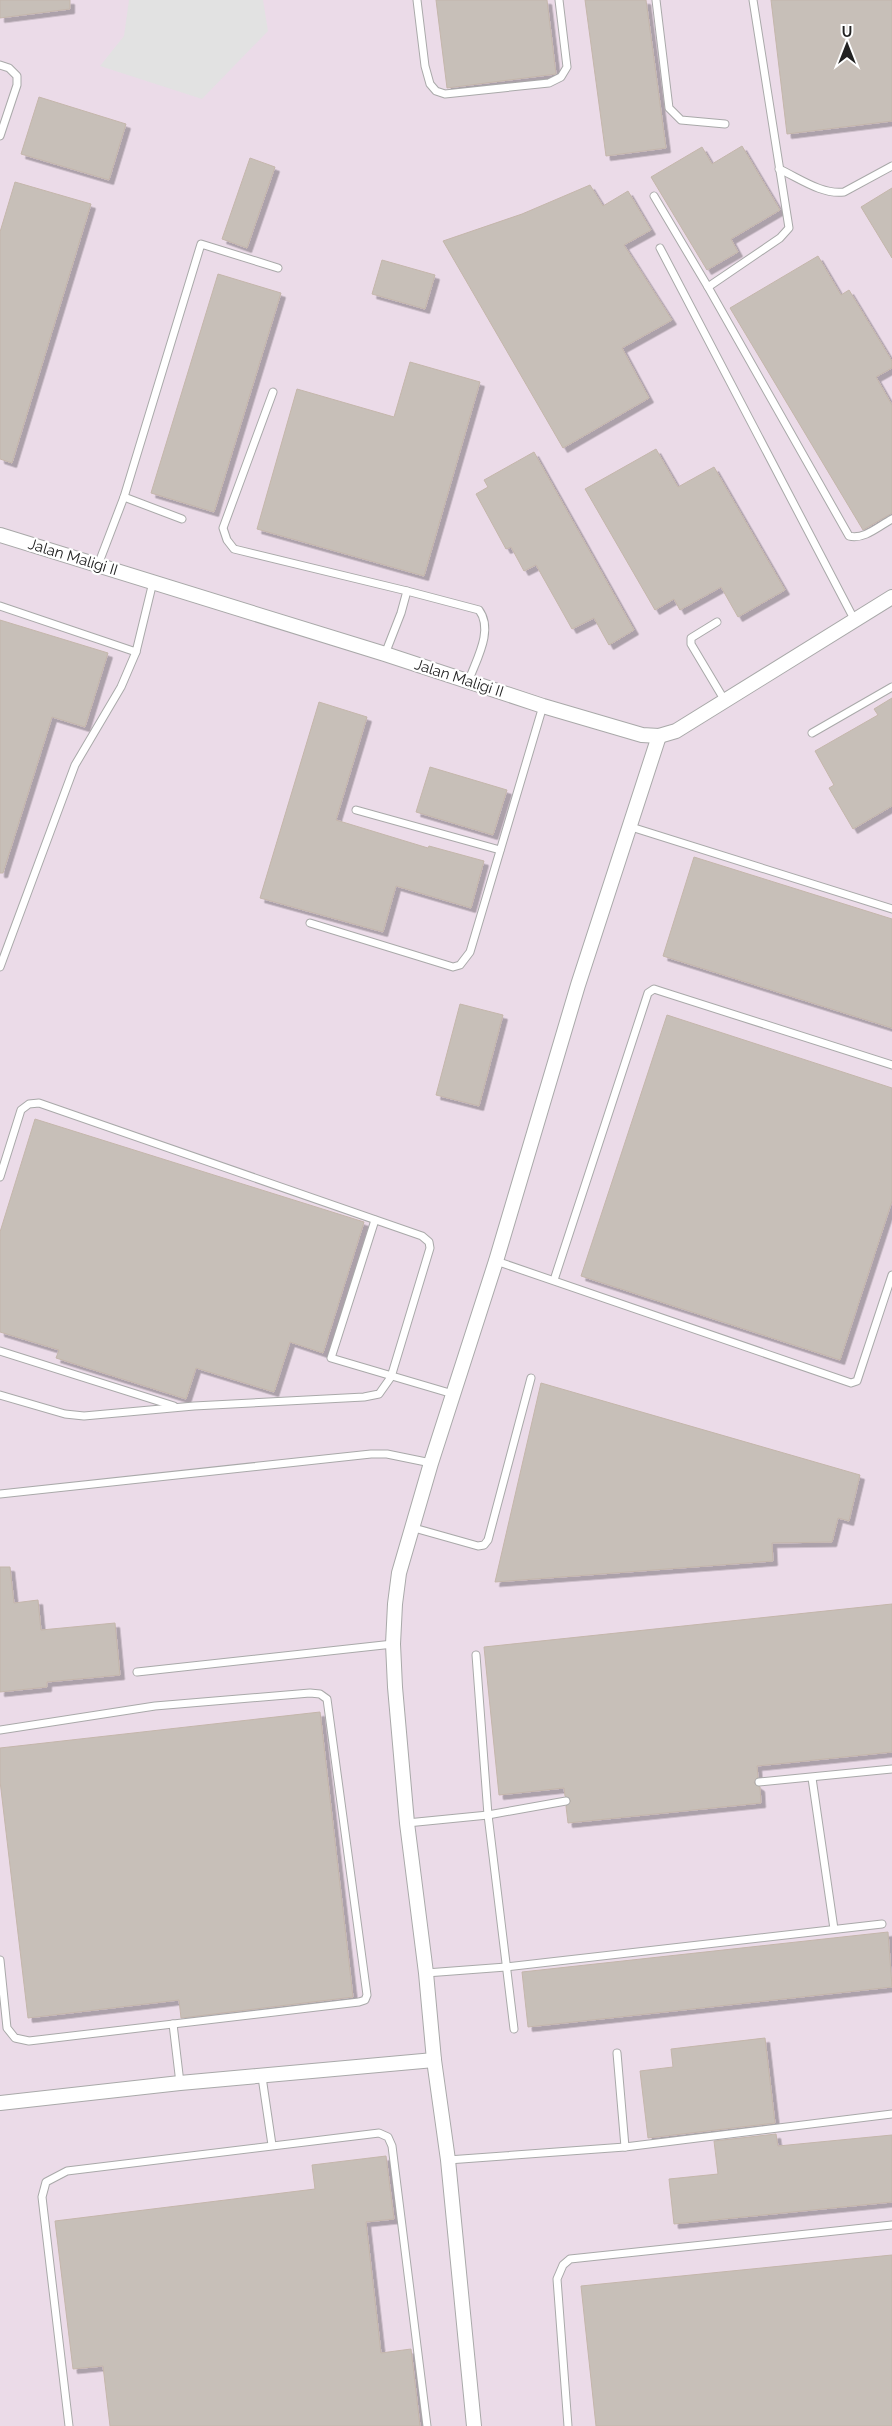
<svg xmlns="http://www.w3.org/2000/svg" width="892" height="2426" font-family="Raleway,sans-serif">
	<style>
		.industrial { fill: #ebdbe8 }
		.parking { fill: #e2e2e2 }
		.building { fill: #c7bfb8; stroke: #c4b6ab; filter: url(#shadow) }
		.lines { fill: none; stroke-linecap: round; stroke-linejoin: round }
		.service-casing { stroke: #a9a9a9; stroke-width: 9 }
		.minor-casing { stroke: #a9a9a9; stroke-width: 16 }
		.service { stroke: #fff; stroke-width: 7 }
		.minor { stroke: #fff; stroke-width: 14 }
		.labels { text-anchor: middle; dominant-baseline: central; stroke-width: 4.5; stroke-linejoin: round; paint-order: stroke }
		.street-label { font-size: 15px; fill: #222; stroke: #fff }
	</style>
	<defs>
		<filter id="shadow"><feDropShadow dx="4.5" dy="4.5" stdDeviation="0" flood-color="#0004"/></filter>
	</defs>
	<rect width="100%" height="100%" fill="#f2efe9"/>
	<rect class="industrial" x="0" y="0" width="892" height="2426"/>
	<polygon class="parking" points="129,0 263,0 268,31 202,99 100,66 124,36"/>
	<g class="building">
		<polygon points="0,0 70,0 70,9 0,18"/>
		<polygon points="436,0 547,0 556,74 447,88"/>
		<polygon points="585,0 646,0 666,148 606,156"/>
		<polygon points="771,0 892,0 892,121 787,134"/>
		<polygon points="39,97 126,124 109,180 21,154"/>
		<polygon points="742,146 780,210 731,239 738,252 707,270 651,177 702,147 712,164"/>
		<polygon points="250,158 275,167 247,248 222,239"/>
		<polygon points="15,182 91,204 12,463 0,459 0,232"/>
		<polygon points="590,185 603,206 628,191 651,230 624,245 672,320 622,348 649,398 563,448 443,241 522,214"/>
		<polygon points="892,188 892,258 861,207"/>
		<polygon points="818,256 841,295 849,290 892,361 892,368 876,377 892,405 892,513 863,530 730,308"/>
		<polygon points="382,260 435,275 425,309 372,294"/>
		<polygon points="218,274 281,293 214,512 151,493"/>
		<polygon points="410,362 480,382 424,576 257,529 297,389 394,417"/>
		<polygon points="656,449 678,487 714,467 785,590 738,617 721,587 680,610 674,599 655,610 585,489"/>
		<polygon points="534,452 634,630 609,645 594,618 572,629 536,565 524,571 511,547 506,549 476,494 488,487 484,480"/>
		<polygon points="0,620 108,653 85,727 52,717 3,873 0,873"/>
		<polygon points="892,698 892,806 853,829 829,788 834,785 815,751 878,715 874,709"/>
		<polygon points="319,702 367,717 336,820 428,848 429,846 484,861 471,908 396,886 383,932 260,898"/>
		<polygon points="430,767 507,790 493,835 416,812"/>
		<polygon points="694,857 892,919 892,1028 663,956"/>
		<polygon points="460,1004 503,1015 479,1106 436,1095"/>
		<polygon points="667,1015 892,1088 892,1201 840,1360 581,1276"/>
		<polygon points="35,1119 364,1222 323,1353 290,1342 274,1392 196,1368 186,1399 56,1358 59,1350 0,1332 0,1232"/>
		<polygon points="541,1383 860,1475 849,1521 838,1518 832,1542 772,1543 773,1561 495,1582"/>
		<polygon points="0,1567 10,1567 14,1603 38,1600 41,1630 115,1623 120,1675 47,1682 47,1687 0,1692"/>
		<polygon points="892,1604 892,1752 757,1766 758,1777 754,1783 760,1787 761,1803 568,1823 566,1806 571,1801 565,1796 564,1788 499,1795 484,1647"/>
		<polygon points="320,1712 353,1997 181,2018 179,2000 28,2018 0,1781 0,1748"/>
		<polygon points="888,1932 892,1987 528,2027 522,1972"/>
		<polygon points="765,2038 775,2123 648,2138 640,2071 673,2067 671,2049"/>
		<polygon points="776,2134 778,2146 892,2135 892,2202 674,2224 669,2179 718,2174 714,2141"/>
		<polygon points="386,2156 394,2219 366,2222 381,2353 411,2349 420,2426 110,2426 103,2366 73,2369 55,2221 315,2189 312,2165"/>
		<polygon points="892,2255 892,2426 596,2426 581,2286"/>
	</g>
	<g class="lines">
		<defs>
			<g id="service">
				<polyline points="417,0 425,66 430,84 436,91 445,94 549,83 561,77 567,67 559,0"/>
				<polyline points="656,0 669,108 681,120 725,124"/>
				<polyline points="0,65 9,68 17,76 17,85 0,136"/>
				<path d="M779,169C799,178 822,195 844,192L892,166"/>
				<path d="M654,196L708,287L849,536C864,540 879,526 892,519"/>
				<polyline points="660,248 854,619"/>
				<polyline points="708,287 780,238 789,228 753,0"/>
				<polyline points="273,392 223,528 227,540 234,549 407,591 401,613 385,654"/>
				<polyline points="124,497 182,519"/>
				<polyline points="98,565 124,497 201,244 278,268"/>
				<path d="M407,591L479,610C494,630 476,660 469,680"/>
				<polyline points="0,606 136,652 153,582"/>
				<polyline points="717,622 691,638 691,644 725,701"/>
				<polyline points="812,733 892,687"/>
				<polyline points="356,810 500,850"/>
				<polyline points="628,826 892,909"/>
				<polyline points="310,923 453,967 460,965 470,952 543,706"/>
				<polyline points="0,967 75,765 121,687 136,652"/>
				<polyline points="0,1177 21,1110 29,1104 39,1103 422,1236 429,1242 430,1248 391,1377 379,1394 364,1397 194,1406 84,1416 65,1414 0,1395"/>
				<polyline points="375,1220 331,1358 453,1394"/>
				<polyline points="496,1261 851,1383 857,1381 892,1275"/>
				<polyline points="554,1280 648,993 654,989 660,991 892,1065"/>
				<polyline points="0,1351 174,1406"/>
				<polyline points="0,1494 371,1454 387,1454 431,1463"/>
				<polyline points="414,1528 478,1546 484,1545 488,1540 531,1378"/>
				<polyline points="476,1655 488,1815 514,2029"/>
				<polyline points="137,1672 393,1644"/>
				<polyline points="0,1730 155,1706 310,1693 320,1694 327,1699 367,1995 365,2000 359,2002 29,2041 15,2038 7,2028 0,1960"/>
				<polyline points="812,1778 834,1929"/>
				<polyline points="759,1782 892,1769"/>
				<polyline points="407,1823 488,1815 566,1801"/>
				<polyline points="426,1973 506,1967 882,1924"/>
				<polyline points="173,2024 180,2083"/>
				<polyline points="617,2053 625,2147"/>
				<polyline points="262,2077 272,2145"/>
				<polyline points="448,2160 625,2147 892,2114"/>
				<polyline points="69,2426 42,2197 46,2182 67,2171 379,2133 388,2137 392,2146 427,2426"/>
				<polyline points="568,2426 557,2279 563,2265 570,2259 892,2225"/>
			</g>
			<g id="minor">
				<polyline points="0,535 385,654 543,706 642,735 659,736 676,731 892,597"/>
				<polyline points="0,2103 180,2083 434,2060"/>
				<polyline points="474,2426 448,2160 434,2060 426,1973 407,1823 395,1687 393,1644 395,1604 399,1573 431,1463 496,1261 578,985 659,736"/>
			</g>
		</defs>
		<use href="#service" class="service-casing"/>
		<use href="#minor" class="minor-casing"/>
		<use href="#service" class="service"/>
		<use href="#minor" class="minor"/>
	</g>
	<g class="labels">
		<g class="street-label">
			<text transform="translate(73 557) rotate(17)">Jalan Maligi II</text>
			<text transform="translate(459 678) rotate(18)">Jalan Maligi II</text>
		</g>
	</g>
	<g transform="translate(847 45)" stroke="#ffffff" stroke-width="4" paint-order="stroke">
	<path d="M0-4L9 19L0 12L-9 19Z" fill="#222222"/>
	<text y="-8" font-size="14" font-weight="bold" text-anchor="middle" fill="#222222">U</text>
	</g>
</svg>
